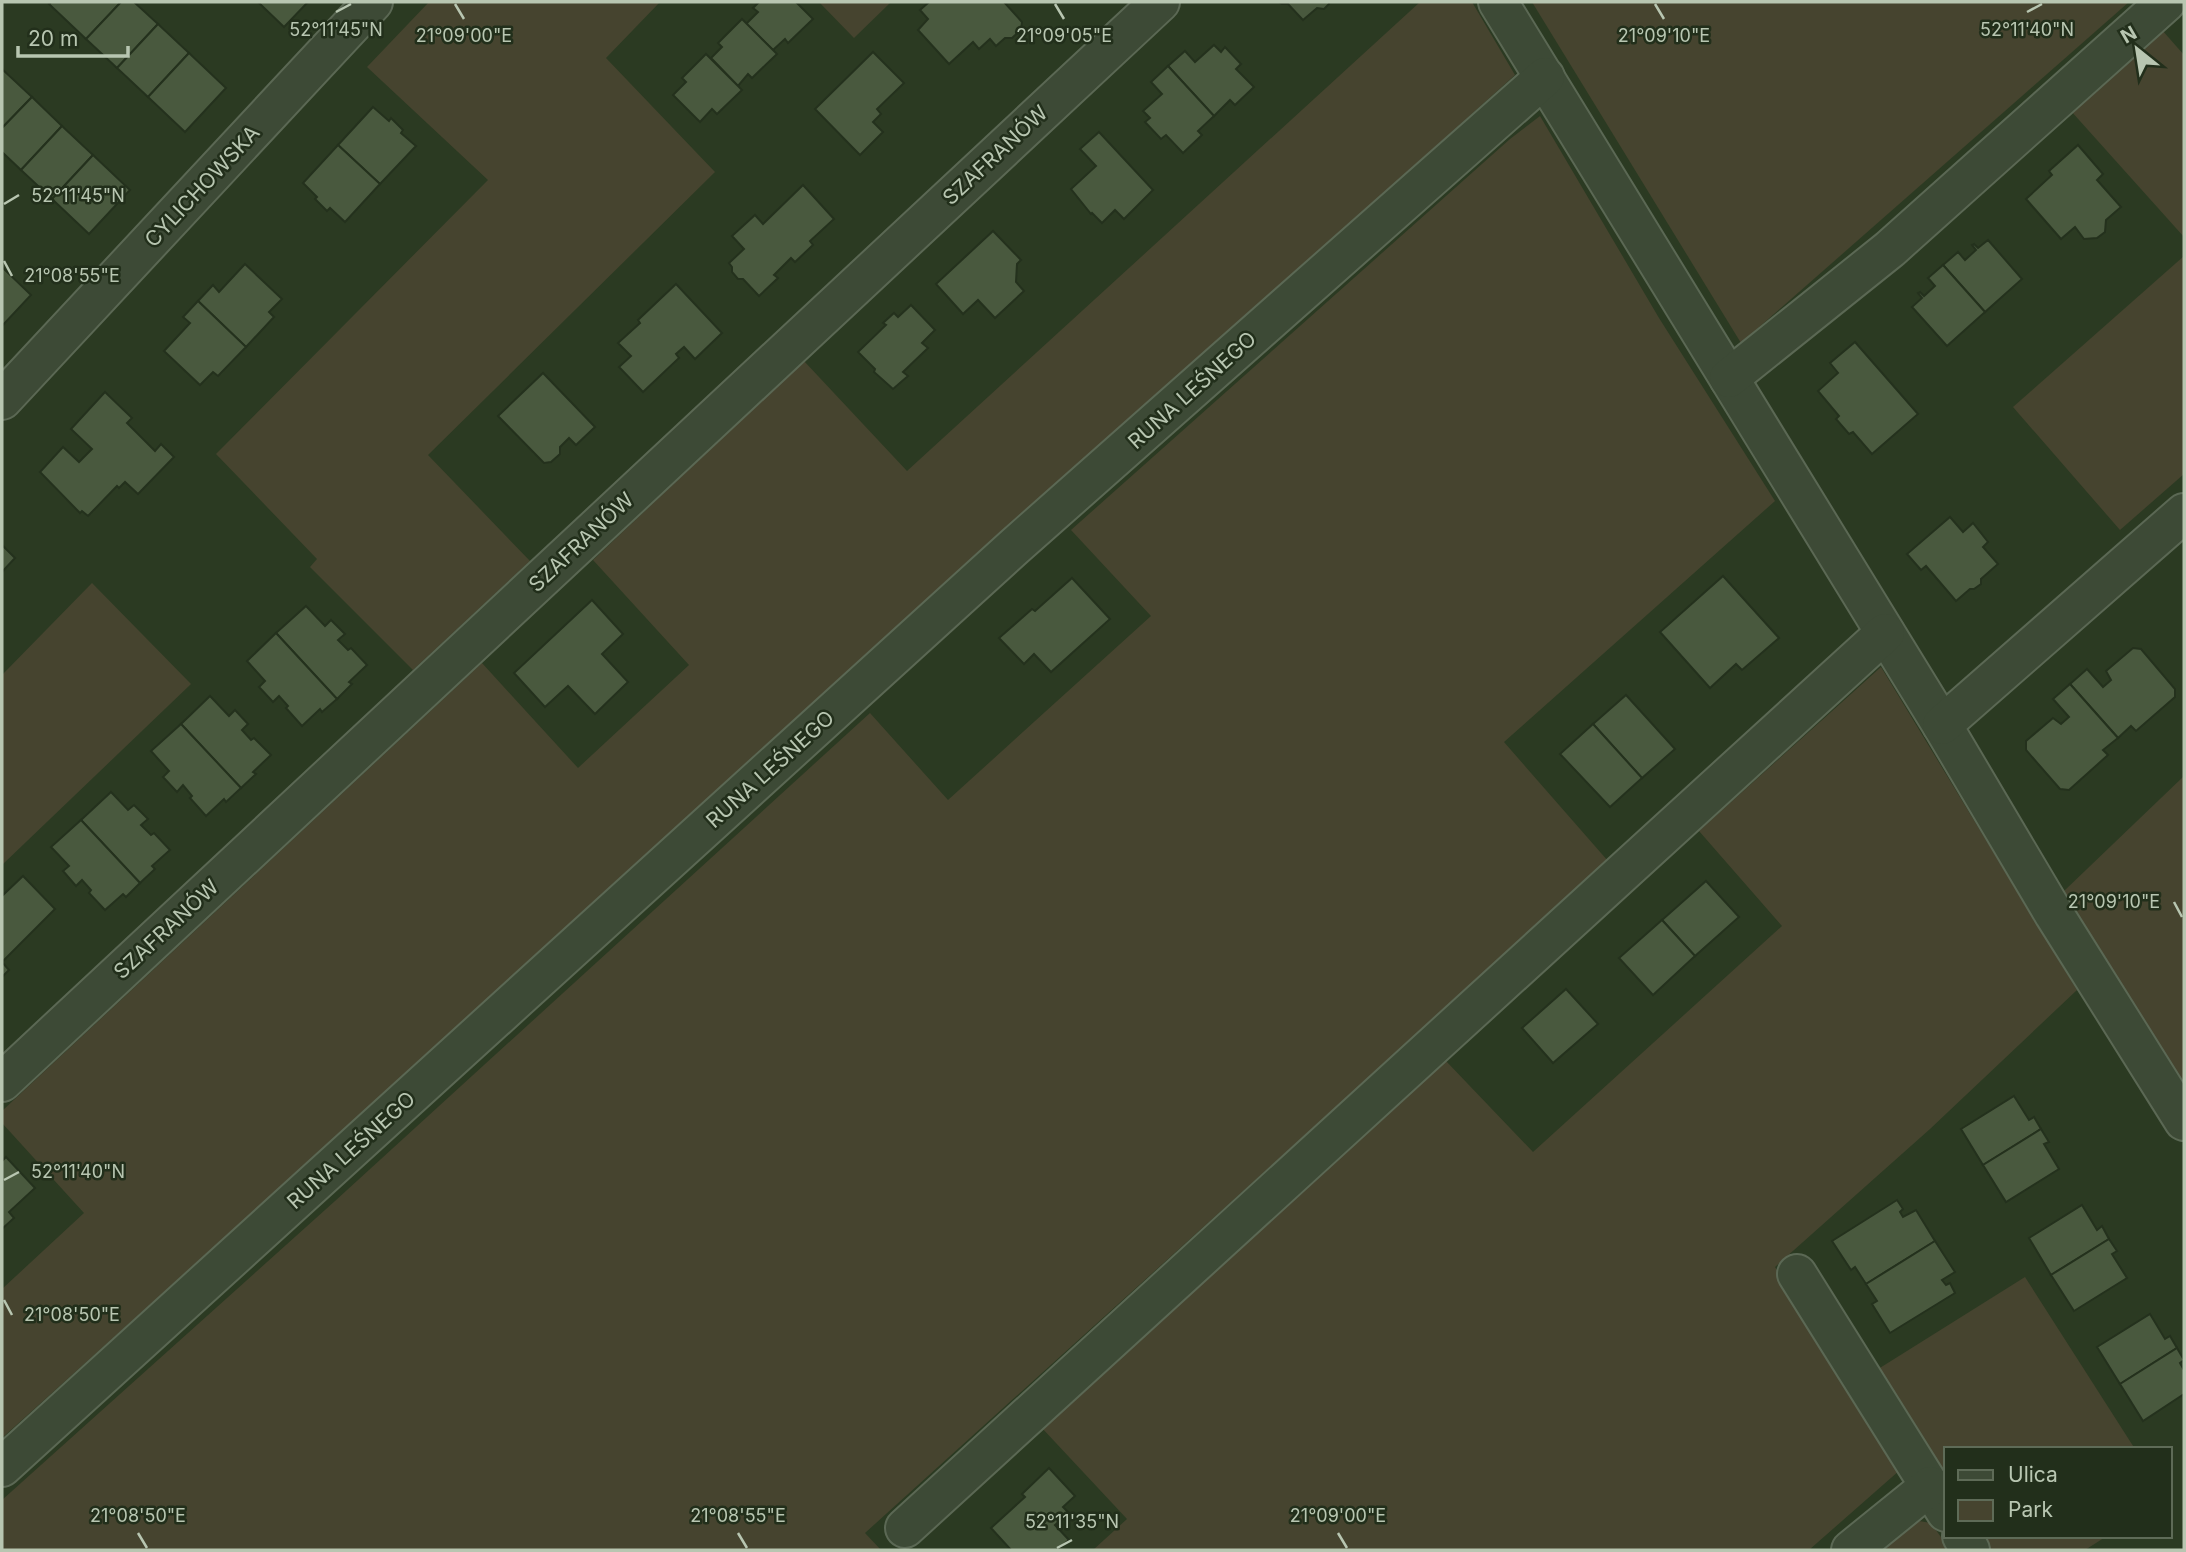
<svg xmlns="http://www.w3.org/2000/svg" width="2186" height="1552" font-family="Inter,sans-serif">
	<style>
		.green { fill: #46442f }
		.building { fill: #49593e; stroke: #24311d; stroke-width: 2 }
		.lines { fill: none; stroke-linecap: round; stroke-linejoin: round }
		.minor-casing { stroke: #5b6854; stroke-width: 42 }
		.minor { stroke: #3d4a36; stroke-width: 38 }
		.ticks { fill: none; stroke: #b8c6b1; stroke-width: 2.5 }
		.labels { text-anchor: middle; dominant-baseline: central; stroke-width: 5; stroke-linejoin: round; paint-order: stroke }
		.street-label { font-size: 21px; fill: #b8c6b1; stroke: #222f1b }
		.ticks-label { font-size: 18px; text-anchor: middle; fill: #b8c6b1; stroke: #222f1b; stroke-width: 5; stroke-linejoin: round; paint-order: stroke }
	</style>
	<rect width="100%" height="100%" fill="#2b3a22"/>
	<g class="green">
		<polygon points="429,2 660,2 606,58 715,172 428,455 530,561 413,670 310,567 317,559 216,454 488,180 367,67"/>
		<polygon points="819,2 891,2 854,38"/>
		<polygon points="1420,2 1472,2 1515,75 2,1438 2,1289 84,1213 2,1123 2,1111 482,663 578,768 689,665 593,560 804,361 907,471"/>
		<polygon points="1532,2 2129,2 1741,343"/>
		<polygon points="2162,30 2184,55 2184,237 2071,111"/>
		<polygon points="1540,116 1659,318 1775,501 1504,742 1608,861 865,1533 881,1550 2,1550 2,1500 335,1201 870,713 948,800 1151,616 1071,530 1510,139"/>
		<polygon points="2184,256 2184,474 2120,530 2013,407"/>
		<polygon points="92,583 191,684 2,865 2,675"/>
		<polygon points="1881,667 2077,990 1930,1129 1775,1267 1851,1386 1900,1470 1809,1550 1093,1550 1127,1519 1041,1427 1446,1061 1533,1152 1782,926 1699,831"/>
		<polygon points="2184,776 2184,1091 2063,892"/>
		<polygon points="2025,1277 2135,1449 1946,1449 1946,1487 1875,1371"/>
		<polygon points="1919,1521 1931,1523 1950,1550 1873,1550 1902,1525"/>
		<polygon points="1977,1536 2107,1536 2085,1550 1985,1550"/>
	</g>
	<g class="building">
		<polygon points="51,2 121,2 86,39 49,4"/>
		<polygon points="121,2 134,2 158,24 117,68 86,39"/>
		<polygon points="258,2 308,2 284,27"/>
		<polygon points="759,2 796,2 813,19 788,43 785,39 773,50 746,24 758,12 753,8"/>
		<polygon points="929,2 1004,2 1022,22 1021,30 1012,38 1005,38 996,46 990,39 979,49 973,42 949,64 918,30 928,19 920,10"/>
		<polygon points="1279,2 1329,2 1329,4 1324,9 1317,8 1303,20 1288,4 1282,4"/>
		<polygon points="742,19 777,54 752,78 748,74 738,86 711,58 722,47 718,43"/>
		<polygon points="158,24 189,53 148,97 117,68"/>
		<polygon points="1214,45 1221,52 1225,47 1241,64 1236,69 1254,87 1235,105 1230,100 1214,116 1168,66 1185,51 1195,62"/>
		<polygon points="873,52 904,83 877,109 881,114 873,122 883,132 860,155 815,109"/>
		<polygon points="189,53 226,88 185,132 148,97"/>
		<polygon points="706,54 742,90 717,114 712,109 700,122 673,95 686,82 682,78"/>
		<polygon points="1168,66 1214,116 1198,131 1202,135 1183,153 1166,135 1161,139 1145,122 1150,118 1143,111 1162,94 1151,82"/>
		<polygon points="2,69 32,97 2,128"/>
		<polygon points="32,97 62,126 21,170 2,152 2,128"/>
		<polygon points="373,107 389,121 391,118 403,130 401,133 416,146 380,184 338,145"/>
		<polygon points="62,126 93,155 52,199 21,170"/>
		<polygon points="1099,132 1153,190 1124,219 1115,210 1102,223 1092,213 1091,214 1071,189 1096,166 1080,149"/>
		<polygon points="338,145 380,184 345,222 330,208 327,211 315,199 317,197 303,183"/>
		<polygon points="2078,145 2103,174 2097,180 2121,207 2106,220 2105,232 2097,238 2084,239 2075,227 2061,239 2026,199 2052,175 2049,171"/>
		<polygon points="93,155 130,190 89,234 52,199"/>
		<polygon points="803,185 834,219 810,241 813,245 795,262 791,258 774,275 778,278 759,296 743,279 738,279 732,272 732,267 729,263 744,249 732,236 755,215 763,224"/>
		<polygon points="993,231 1021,260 1017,264 1016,282 1024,291 995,318 978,300 963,314 936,284"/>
		<polygon points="1988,240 2022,279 1985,312 1943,265 1958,252 1965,260 1976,250 1972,245 1974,244 1978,248"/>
		<polygon points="245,264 282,299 269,312 274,317 246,347 198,301 213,285 219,292"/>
		<polygon points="1943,265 1985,312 1947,346 1912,307 1922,298 1918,293 1920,292 1924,296 1935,286 1928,278"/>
		<polygon points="2,267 31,295 2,326"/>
		<polygon points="676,284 722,333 695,359 684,347 676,354 679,358 643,392 619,367 631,356 618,343 640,323 638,320"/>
		<polygon points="198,301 246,347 218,376 213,372 200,385 164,351 190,323 183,317"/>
		<polygon points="911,305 935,330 922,343 928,348 903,372 908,376 893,389 874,372 875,369 858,352 886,325 883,323 894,313 898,317"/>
		<polygon points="1855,342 1918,414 1872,454 1853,432 1849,434 1836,419 1839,416 1818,391 1838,373 1830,363"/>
		<polygon points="543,373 595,427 576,445 569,438 560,447 560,454 551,462 544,463 498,416"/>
		<polygon points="105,392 132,418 127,423 155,451 161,444 174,457 138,494 125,482 119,488 117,486 88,516 82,511 80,513 40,472 63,447 79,462 92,449 71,429"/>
		<polygon points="1950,517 1963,532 1973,523 1988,542 1983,547 1998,564 1981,579 1981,584 1974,589 1970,589 1956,601 1926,566 1921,570 1907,554"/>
		<polygon points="2,545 15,558 2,572"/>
		<polygon points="1723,576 1779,638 1742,670 1736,664 1710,688 1660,632"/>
		<polygon points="1072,578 1110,619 1051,672 1034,654 1024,664 999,638 1032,609 1035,611"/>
		<polygon points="592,600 623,634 602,654 628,682 595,714 568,686 545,707 514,673"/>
		<polygon points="306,606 325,626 331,620 345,634 338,640 348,650 351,648 367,665 349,682 352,684 337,699 276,633"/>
		<polygon points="276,633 337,699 322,712 320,709 302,726 286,708 288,706 279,696 273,702 259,687 265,681 247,661"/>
		<polygon points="2133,648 2141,649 2175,689 2175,697 2136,731 2131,726 2118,738 2070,684 2087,669 2103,687 2111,680 2106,671"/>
		<polygon points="2070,684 2118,738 2103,750 2108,755 2069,790 2060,789 2026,750 2026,741 2053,718 2061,724 2069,717 2053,699"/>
		<polygon points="1626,695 1675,749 1642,778 1593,724"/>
		<polygon points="210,696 229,716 235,710 248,724 242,730 251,740 254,738 271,755 253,772 256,774 241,788 181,724"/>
		<polygon points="181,724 241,788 226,802 224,799 206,816 190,798 192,796 183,785 177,792 163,777 169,771 151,751"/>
		<polygon points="1593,724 1642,778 1610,807 1560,754"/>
		<polygon points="111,792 128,810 134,805 148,819 141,825 151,835 154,833 170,850 152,866 155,869 140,883 81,820"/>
		<polygon points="81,820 140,883 126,897 123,894 105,910 89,893 91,890 82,880 76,886 63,871 69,866 51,847"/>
		<polygon points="23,876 55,909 2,962 9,970 2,977 2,896"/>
		<polygon points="1706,881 1739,917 1695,956 1662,920"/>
		<polygon points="1662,920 1695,956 1653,995 1619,958"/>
		<polygon points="1566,989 1598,1024 1553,1063 1522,1028"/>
		<polygon points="2014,1096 2029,1120 2034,1117 2041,1129 1983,1165 1961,1129"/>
		<polygon points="2041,1129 2049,1142 2044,1144 2059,1169 2006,1202 1983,1165"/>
		<polygon points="6,1157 35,1188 9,1212 14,1218 2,1229 2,1161"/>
		<polygon points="1897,1200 1903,1209 1900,1212 1903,1217 1916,1210 1935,1241 1866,1284 1855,1267 1851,1270 1832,1241"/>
		<polygon points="2082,1205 2097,1230 2102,1226 2109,1239 2051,1275 2029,1238"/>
		<polygon points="2109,1239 2117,1251 2112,1254 2127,1278 2074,1311 2051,1275"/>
		<polygon points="1935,1241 1955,1272 1942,1280 1946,1285 1950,1283 1955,1293 1890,1333 1872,1304 1877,1301 1866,1284"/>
		<polygon points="2150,1314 2165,1339 2170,1336 2177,1348 2120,1384 2097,1347"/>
		<polygon points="2177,1348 2184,1360 2180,1363 2184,1370 2184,1394 2143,1421 2120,1384"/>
		<polygon points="1049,1468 1075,1496 1063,1507 1069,1513 1055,1525 1069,1540 1057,1550 1011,1550 991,1528 1025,1497 1022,1494"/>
	</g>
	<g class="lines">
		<defs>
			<g id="minor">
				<polyline points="1498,2 1942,725 2054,914 2184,1121"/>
				<polyline points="1729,378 1890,249 2166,2"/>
				<polyline points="2,400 373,2"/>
				<polyline points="1942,725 2184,513"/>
				<polyline points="2,1082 1160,2"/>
				<polyline points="1797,1274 1946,1512"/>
				<polyline points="2,1467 1014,547 1545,77"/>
				<polyline points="905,1528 1885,633"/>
				<polyline points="1962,1536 1970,1550"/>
				<polyline points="1851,1550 1930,1486"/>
			</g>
		</defs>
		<use href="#minor" class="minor-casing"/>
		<use href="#minor" class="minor"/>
	</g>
	<path class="ticks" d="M455,4L464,19M1055,4L1064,19M1655,4L1664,19M336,12L351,4M2027,12L2042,4M4,204L19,195M4,261L12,276M2174,902L2182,917M4,1180L19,1172M4,1300L12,1315M138,1533L147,1548M738,1533L747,1548M1338,1533L1347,1548M1057,1548L1072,1540"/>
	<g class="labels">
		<g class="street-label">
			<text transform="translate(995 155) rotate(-43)">SZAFRANÓW</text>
			<text transform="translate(202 186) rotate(-47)">CYLICHOWSKA</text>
			<text transform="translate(1192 390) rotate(-42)">RUNA LEŚNEGO</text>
			<text transform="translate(581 542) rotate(-43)">SZAFRANÓW</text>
			<text transform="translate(770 769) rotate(-42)">RUNA LEŚNEGO</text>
			<text transform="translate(166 929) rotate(-43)">SZAFRANÓW</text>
			<text transform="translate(351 1150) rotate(-42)">RUNA LEŚNEGO</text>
		</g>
	</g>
	<g class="ticks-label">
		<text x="336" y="36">52°11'45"N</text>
		<text x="2027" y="36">52°11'40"N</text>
		<text x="464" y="42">21°09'00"E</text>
		<text x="1064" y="42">21°09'05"E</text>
		<text x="1664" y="42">21°09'10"E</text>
		<text x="78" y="202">52°11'45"N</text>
		<text x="72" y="282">21°08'55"E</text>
		<text x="2114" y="908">21°09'10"E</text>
		<text x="78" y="1178">52°11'40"N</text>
		<text x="72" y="1321">21°08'50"E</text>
		<text x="138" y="1522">21°08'50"E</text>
		<text x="738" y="1522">21°08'55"E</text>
		<text x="1338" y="1522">21°09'00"E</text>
		<text x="1072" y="1528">52°11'35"N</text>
	</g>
	<rect width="2186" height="1552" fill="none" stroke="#b8c6b1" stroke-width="7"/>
	<rect x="1944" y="1447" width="228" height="91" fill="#222f1b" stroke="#5e6b57" stroke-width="2"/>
	<rect x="1958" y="1470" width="35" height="10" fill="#3d4a36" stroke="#5e6b57" stroke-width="2"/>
	<text x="2008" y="1482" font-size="21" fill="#b8c6b1">Ulica</text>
	<rect x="1958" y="1500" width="35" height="21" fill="#46442f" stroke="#5e6b57" stroke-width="2"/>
	<text x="2008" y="1517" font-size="21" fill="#b8c6b1">Park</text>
	<g transform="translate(2137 49) rotate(330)" stroke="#222f1b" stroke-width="5" paint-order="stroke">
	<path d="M0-5L12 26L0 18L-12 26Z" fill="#b8c6b1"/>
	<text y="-10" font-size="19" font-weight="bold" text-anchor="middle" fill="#b8c6b1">N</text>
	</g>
	<path d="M18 46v10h110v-10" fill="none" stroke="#b8c6b1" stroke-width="3.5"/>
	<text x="28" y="46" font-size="21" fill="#b8c6b1" stroke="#222f1b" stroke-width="5" paint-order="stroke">20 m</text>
</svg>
